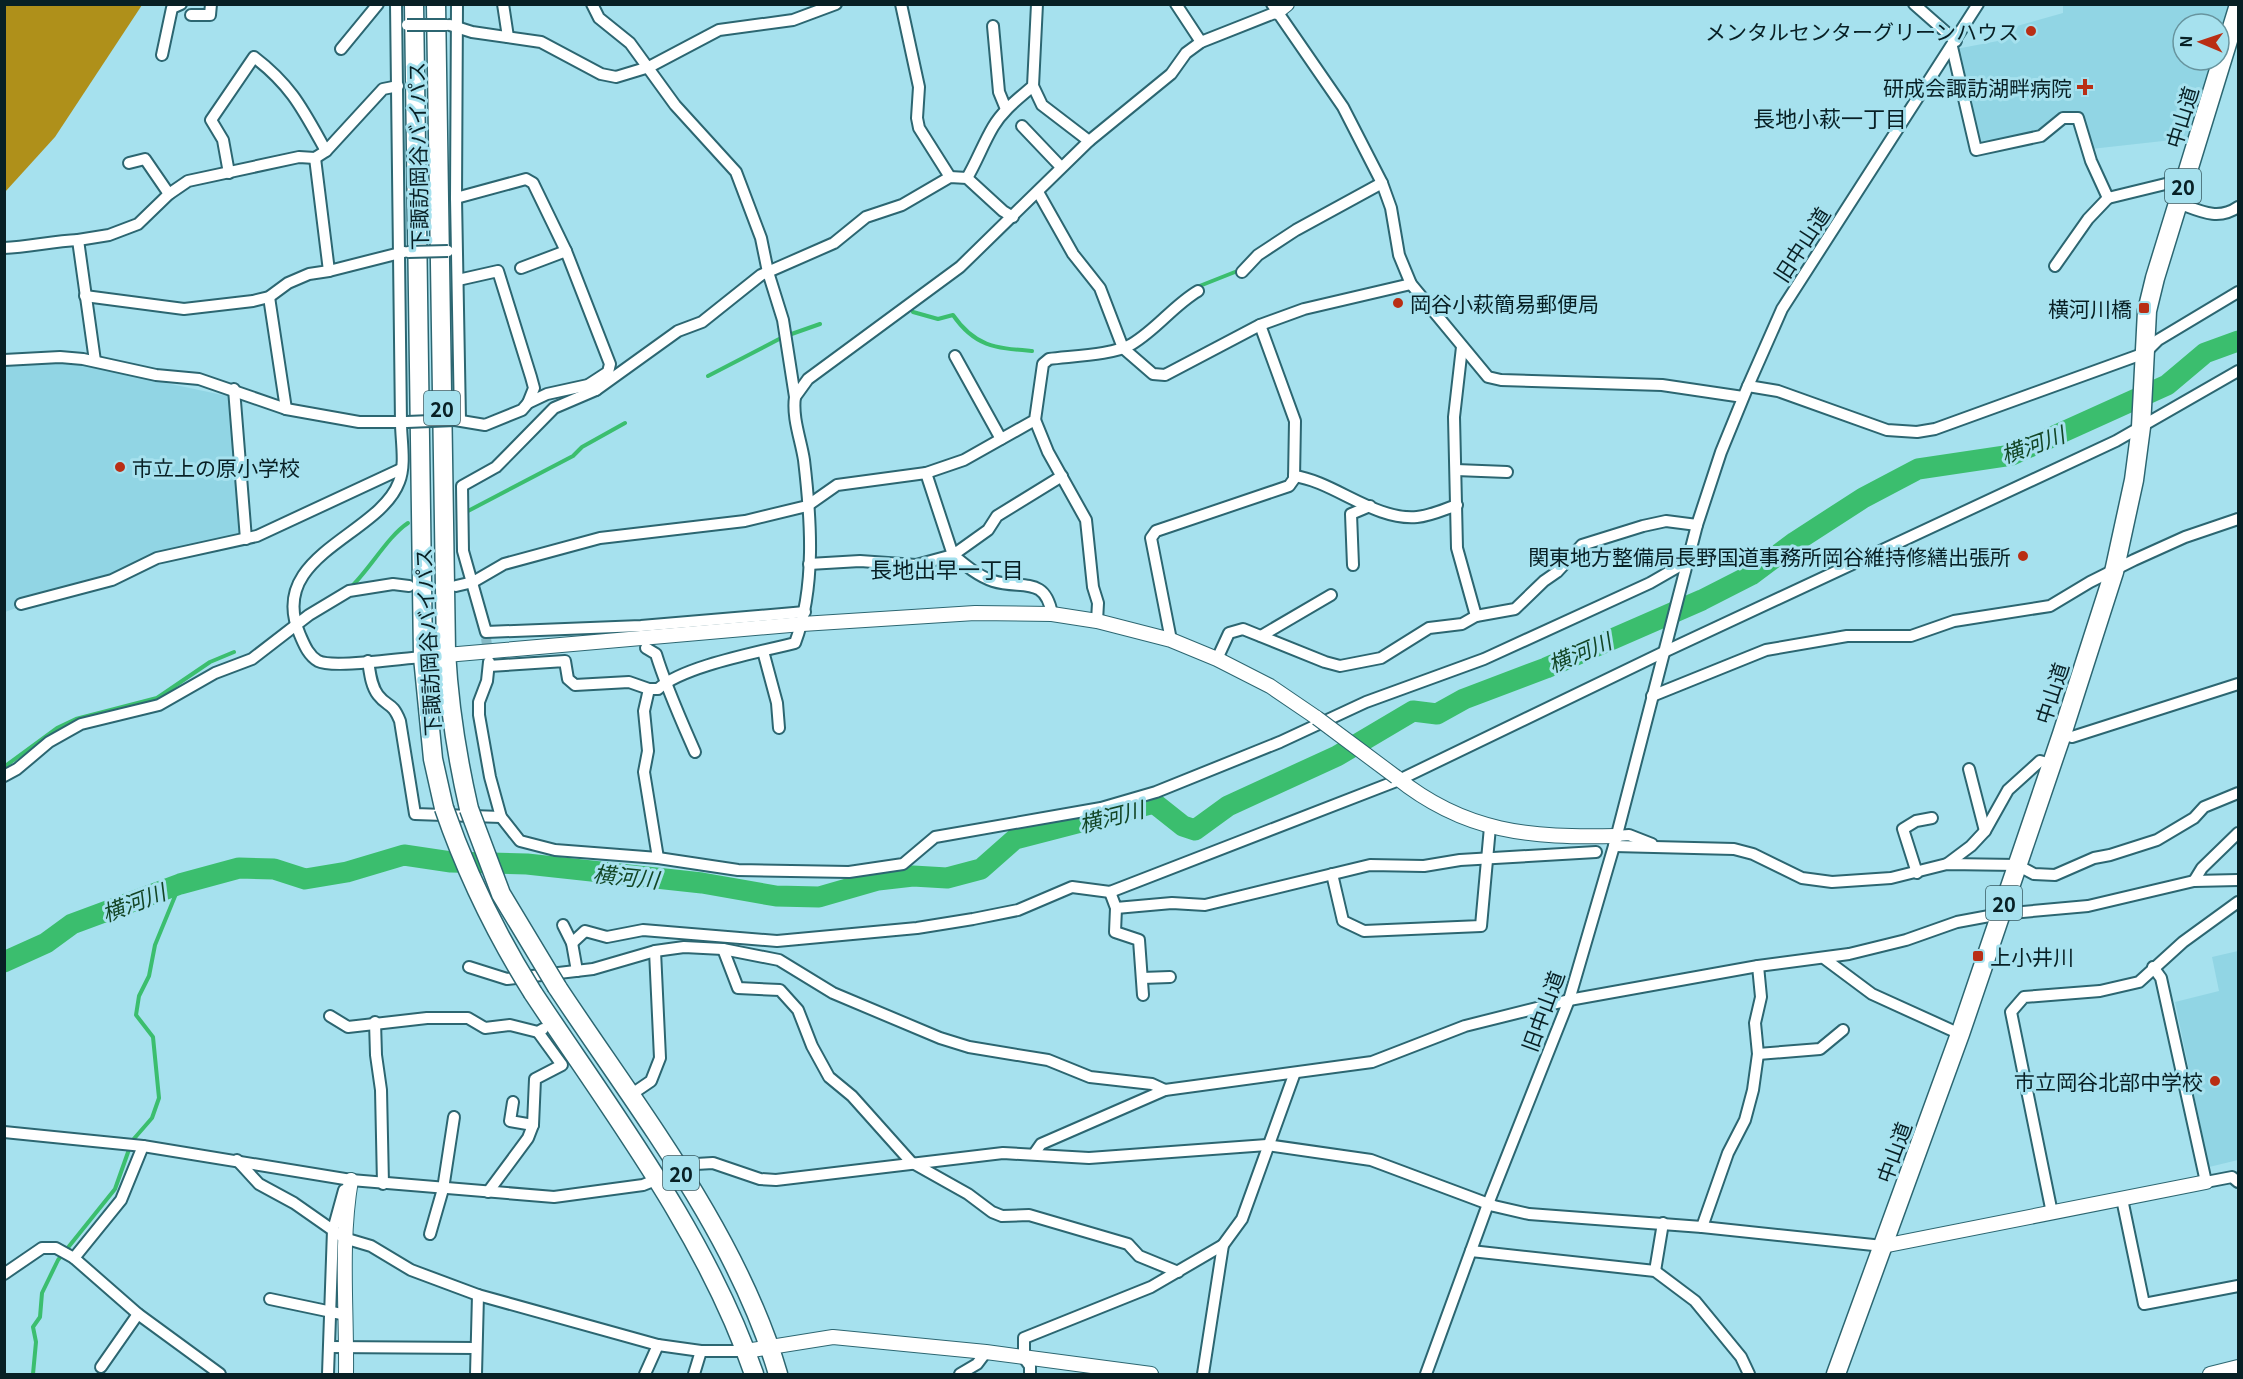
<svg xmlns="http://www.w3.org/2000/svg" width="2243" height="1379" font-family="Georgia,'Noto Sans JP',serif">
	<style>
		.built { fill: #91d5e4 }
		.forest { fill: #af901a }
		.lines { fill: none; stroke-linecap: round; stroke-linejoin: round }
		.stream { stroke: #3bbe6e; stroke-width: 4 }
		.river { stroke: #3bbe6e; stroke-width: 21 }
		.minor-tunnel { stroke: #86bac6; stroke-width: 10; stroke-dasharray: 10 5; stroke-linecap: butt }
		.minor-casing { stroke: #2c6671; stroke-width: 14 }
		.tertiary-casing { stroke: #2c6671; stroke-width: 16 }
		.trunk-casing { stroke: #2c6671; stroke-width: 21 }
		.minor { stroke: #fff; stroke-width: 10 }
		.tertiary { stroke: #fff; stroke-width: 14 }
		.trunk { stroke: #fff; stroke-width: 18 }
		.minor-bridge-casing { stroke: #2c6671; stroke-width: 14; stroke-linecap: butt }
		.tertiary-bridge-casing { stroke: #2c6671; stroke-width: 16; stroke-linecap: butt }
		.trunk-bridge-casing { stroke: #2c6671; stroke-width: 21; stroke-linecap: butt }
		.minor-bridge { stroke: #fff; stroke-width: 10 }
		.tertiary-bridge { stroke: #fff; stroke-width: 14 }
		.trunk-bridge { stroke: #fff; stroke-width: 18 }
		.poi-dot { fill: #b92e14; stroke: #a6e1ee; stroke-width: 2 }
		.labels { text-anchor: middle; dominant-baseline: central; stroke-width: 6; stroke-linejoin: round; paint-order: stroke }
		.shield { fill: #a6e1ee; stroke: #375a61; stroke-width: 1.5 }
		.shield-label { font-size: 20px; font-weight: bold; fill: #082025 }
		.poi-label { font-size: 21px; fill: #082025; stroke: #a6e1ee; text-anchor: end }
		.street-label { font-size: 21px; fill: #082025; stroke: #a6e1ee }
		.neighbourhood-label { font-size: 22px; fill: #082025; stroke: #a6e1ee }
		.water-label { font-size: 22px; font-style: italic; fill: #134626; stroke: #a6e1ee }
	</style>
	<rect width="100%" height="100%" fill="#a6e1ee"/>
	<g class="built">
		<polygon points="2063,5 2232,5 2219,47 2219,24 2183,24 2183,60 2215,60 2190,138 2091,149 2081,115 2045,130 1979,147 1956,49 2003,40 2006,29 2063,13"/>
		<polygon points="62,361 232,397 241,536 156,554 108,576 5,612 4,364"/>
		<polygon points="2238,951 2238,1160 2209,1167 2175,1002 2219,991 2212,957"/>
	</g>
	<polygon class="forest" points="5,4 142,5 55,137 5,192"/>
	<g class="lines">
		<g class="stream">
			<polyline points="1197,287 1240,270"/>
			<path d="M913,312L938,319L953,315C975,347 996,348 1032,351"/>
			<polyline points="708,376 783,337 820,324"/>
			<polyline points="468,511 573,456 582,447 625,423"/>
			<path d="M351,587C370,569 388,536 408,523"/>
			<polyline points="4,767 57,728 76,719 157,698 210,662 234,652"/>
			<polyline points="33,1374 36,1342 33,1327 40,1317 42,1293 58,1260 115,1189 132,1141 152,1118 159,1098 153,1037 136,1015 139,996 149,976 155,945 180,884"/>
		</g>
		<polyline class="river" points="4,962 46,943 72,924 180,884 239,868 274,869 305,879 347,872 404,855 451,862 527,864 702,883 776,896 819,897 878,880 913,876 947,878 981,869 1015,839 1154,803 1183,826 1195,830 1228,806 1337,756 1413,711 1437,714 1464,699 1546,668 1702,600 1751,575 1795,542 1863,498 1918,469 2012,455 2167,385 2205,353 2238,341"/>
		<polyline class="minor-tunnel" points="486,638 489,659"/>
		<defs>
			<g id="minor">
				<path d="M396,4L401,423C401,440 406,465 399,482C379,536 265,555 300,635C304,644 308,655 318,661C333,669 403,658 423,657"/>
				<polyline points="457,4 456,198 460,420"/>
				<polyline points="503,4 508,37"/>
				<polyline points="901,4 919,87 917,118 919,128 950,177"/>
				<polyline points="1176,4 1201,42"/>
				<polyline points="1272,4 1343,107 1382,183 1391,208 1399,255 1411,284 1488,377 1501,380 1662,385 1743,397"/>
				<polyline points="1914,4 1956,41"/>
				<polyline points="191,15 210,15 211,4"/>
				<polyline points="450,25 472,32 541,42 601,74 616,77 649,67 719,30 793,20 836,4"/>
				<polyline points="993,26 999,92 1006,109"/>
				<polyline points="1952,47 1976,150 2041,136 2063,118 2078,118 2091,161 2108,198 2186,179"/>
				<polyline points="341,49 378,4"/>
				<polyline points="162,55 172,8 181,4"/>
				<polyline points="1033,86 1042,105 1089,141"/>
				<polyline points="1022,126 1061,167"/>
				<polyline points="129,163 145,159 169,194"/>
				<path d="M229,173L223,140L211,120L254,57C292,86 303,110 326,151"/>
				<path d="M967,178C977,161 983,144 993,127C1003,110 1018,99 1033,86L1037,4"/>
				<polyline points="1038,192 1073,254 1100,288 1123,348 1153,374 1165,375 1260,325 1304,309 1411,284"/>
				<path d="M2178,203C2200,211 2218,221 2238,207"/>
				<path d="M4,248C30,247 52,241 78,240"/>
				<polyline points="2055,266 2088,219 2108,198"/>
				<polyline points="521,268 566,251"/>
				<polyline points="329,271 404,252"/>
				<polyline points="1242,272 1258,255 1296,230 1382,183"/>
				<polyline points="458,280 498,271 531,377 534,388 528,403"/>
				<polyline points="85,296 184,309 253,301 269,297 288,283 309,274 329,271 315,158"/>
				<polyline points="269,297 286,409"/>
				<polyline points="1462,347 1454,417 1457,548 1476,616"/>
				<polyline points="955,356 1001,439"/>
				<polyline points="4,360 60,357 83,359 156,375 199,379 286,409 359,422 406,422"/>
				<polyline points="95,361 78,240 109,235 138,224 169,194 188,181 299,157 315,158 326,151 383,89 398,86"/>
				<polyline points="588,385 596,390 678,331 702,322 761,275 834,243 866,217 902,205 950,177 967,178 1003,211 1013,217"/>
				<polyline points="1748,386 1778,391 1887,430 1917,432 1935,429 2145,353 2158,340 2238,292"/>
				<polyline points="234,389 246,539"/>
				<polyline points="596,390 554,408 496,467 462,486 463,551 486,632 641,626 805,612"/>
				<polyline points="795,397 808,379 960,267 1089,141 1171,74 1186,53 1201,42 1277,12"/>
				<polyline points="455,420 485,425 522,410 528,403 547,394 588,385 608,372 610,364 566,251 533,183 526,179 456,198"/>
				<polyline points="1035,420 1048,452 1086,520 1093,587 1098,603 1097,621"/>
				<polyline points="1456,470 1507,472"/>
				<polyline points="926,473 953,555 988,530 997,516 1062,476"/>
				<path d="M1294,476C1333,481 1375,521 1417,517C1430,516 1445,509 1457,505"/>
				<path d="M809,564L860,561L916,565L953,555C965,565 978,576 993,581C1022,590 1045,575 1052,614"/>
				<polyline points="1353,565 1351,514 1370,506"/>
				<path d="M456,586L473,582L504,564L600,538L745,521L807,506L837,485L926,473L964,460L1035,420L1043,364L1049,359C1071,356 1114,355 1132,344C1157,329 1174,305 1198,291"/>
				<polyline points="21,604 112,580 157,558 257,536 401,469"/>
				<polyline points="1261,636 1331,595"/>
				<polyline points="1171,640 1151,538 1156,531 1289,486 1294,479 1295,421 1260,325"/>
				<path d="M646,648L656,654C666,687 681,720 695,752"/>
				<polyline points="763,651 777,703 779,728"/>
				<polyline points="1217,659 1229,633 1243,629 1325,662 1340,666 1381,658 1429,628 1462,624 1476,616 1515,609 1544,581 1557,572 1582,545 1643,526 1666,521 1697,525"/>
				<path d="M368,661C370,673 371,686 378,695C388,708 392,701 400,721L415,814L501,817"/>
				<polyline points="489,662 487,681 479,702 479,715 490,777 501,817 520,841 555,850 658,858 738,870 849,872 903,864 935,837 1101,808 1156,792 1280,742 1366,702 1484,659 1650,583 1690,560"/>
				<path d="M489,666L565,661L568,679L575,685L629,682L649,689H658C683,666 760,652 795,643C816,587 811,519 804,460C801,440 792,418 795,397L783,320L768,272L761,238L736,172L675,105L630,43L599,18L592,4"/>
				<polyline points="649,689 644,711 648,751 644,772 658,858"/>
				<polyline points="1652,696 1766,650 1847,636 1911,636 1954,621 2050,606 2090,582 2134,560 2185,537 2238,519"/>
				<polyline points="2062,734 2072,737 2238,684"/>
				<polyline points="1969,769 1985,831"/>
				<polyline points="4,776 17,769 49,742 81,724 159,705 215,673 252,659 309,615 349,591 393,584 409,586"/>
				<polyline points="1616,836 1629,835 1652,844"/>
				<polyline points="1614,846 1734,849 1753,854 1802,878 1832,882 1891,878 1947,864 2017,865 2034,874 2055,875 2094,858 2110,855 2157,840 2194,818 2204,807 2238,793"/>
				<polyline points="1947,864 1971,846 1985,831 2008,790 2040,761 2051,764"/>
				<polyline points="1917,873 1903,829 1916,821 1932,818"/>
				<polyline points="1332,874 1343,921 1364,931 1481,926 1490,827"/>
				<polyline points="2194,881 2202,868 2238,833"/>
				<polyline points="1110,892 1116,908 1172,903 1205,905 1370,865 1424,866 1460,860 1596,852"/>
				<polyline points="1116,908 1115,932 1139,940 1143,995"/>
				<polyline points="563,925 572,943 577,971"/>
				<polyline points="572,943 585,931 607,937 643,930 777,941 917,928 973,919 1018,910 1072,887 1110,892 1399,780 1666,651 2116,441 2238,371"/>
				<polyline points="723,949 738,988 780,990 798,1010 812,1046 829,1077 852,1096 911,1162 968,1194 992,1212 1002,1216 1029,1215 1128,1244 1139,1256 1178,1272"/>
				<polyline points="1825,959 1872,994 1960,1034"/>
				<polyline points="469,967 507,979 593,969 655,951 684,947 723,949 779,960 833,993 940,1038 969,1047 1048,1060 1090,1077 1152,1084 1165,1090"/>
				<polyline points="2153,967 2161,978 2206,1182 2232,1177 2238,1182"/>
				<polyline points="1142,978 1170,977"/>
				<polyline points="330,1016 348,1027 427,1018 468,1018 485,1028 510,1025 538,1032"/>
				<polyline points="375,1022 376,1055 381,1090 383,1184"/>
				<polyline points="1758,1054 1820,1049 1843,1030"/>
				<polyline points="629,1096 651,1081 660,1058 655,951"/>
				<polyline points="533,1125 535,1079 562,1065 538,1032 543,1029"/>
				<polyline points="4,1132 143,1146 351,1180 554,1197 643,1185 696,1164 713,1163 760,1179 776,1180 1003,1153 1089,1158 1267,1145 1371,1160 1494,1206 1529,1214 1702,1227 1883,1246"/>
				<polyline points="1034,1154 1041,1144 1165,1090 1372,1062 1465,1026 1569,1000 1758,966 1849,954 1906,940 1957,922 2000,914 2088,906 2194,881 2238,880"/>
				<polyline points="237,1160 259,1184 294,1203 344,1238 371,1246 411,1270 478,1295 658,1345 701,1351 746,1351"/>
				<polyline points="488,1192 528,1138 533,1125 510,1121 513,1102"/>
				<polyline points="2122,1199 2144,1304 2238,1286"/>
				<polyline points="2052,1213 2011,1012 2024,997 2100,991 2139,982 2183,942 2238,902"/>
				<polyline points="1702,1227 1728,1153 1745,1120 1753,1090 1758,1054 1755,1023 1761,997 1758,966"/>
				<polyline points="430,1234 443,1189 454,1117"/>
				<polyline points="1471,1251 1655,1271 1695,1301 1741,1357 1749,1374"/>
				<polyline points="74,1258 121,1200 143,1146"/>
				<polyline points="1655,1271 1663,1223"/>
				<polyline points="4,1274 42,1248 56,1248 74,1258 138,1314 220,1374"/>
				<polyline points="270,1299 346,1315"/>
				<polyline points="329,1347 475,1348"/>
				<polyline points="101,1367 138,1314"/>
				<polyline points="328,1374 333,1230 344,1190"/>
				<polyline points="476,1374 478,1295"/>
				<polyline points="645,1374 658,1345"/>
				<polyline points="694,1374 701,1351"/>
				<polyline points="960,1374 977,1364 986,1352"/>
				<polyline points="1030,1374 1030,1366 1024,1358 1024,1338 1151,1287 1223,1245 1242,1219 1294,1075"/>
				<polyline points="1203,1374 1223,1245"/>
				<polyline points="1426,1374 1488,1204 1569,1000 1614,846 1697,525 1721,452 1748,386 1782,309 1978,4"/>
			</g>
			<g id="tertiary">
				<polyline points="1277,12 1287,4"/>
				<polyline points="423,657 802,624 975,613 1052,614 1097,621 1171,640 1217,659 1270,686 1317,718"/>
				<path d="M1396,777C1465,833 1531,838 1616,836"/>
				<polyline points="1883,1246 2206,1182"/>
				<polyline points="746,1351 833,1337 986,1352 1151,1374"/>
				<path d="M346,1374C347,1310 340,1244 351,1180"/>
				<polyline points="2210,1374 2238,1367"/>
			</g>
			<g id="trunk">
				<polyline points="414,4 423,657 433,759 444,808"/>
				<path d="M436,4L446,652C449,706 457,757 469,809"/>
				<path d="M557,987C637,1108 737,1234 778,1374"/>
				<path d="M533,993C614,1115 706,1235 754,1374"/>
				<polyline points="1836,1374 1960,1034 2062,734 2114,572 2134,480 2141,427 2147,311 2155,278 2238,8"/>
			</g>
		</defs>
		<use href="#minor" class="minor-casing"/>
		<use href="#tertiary" class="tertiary-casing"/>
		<use href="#trunk" class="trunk-casing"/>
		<use href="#minor" class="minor"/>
		<use href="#tertiary" class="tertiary"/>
		<use href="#trunk" class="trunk"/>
		<defs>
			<g id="minor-bridge">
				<polyline points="407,25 447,25"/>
				<polyline points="408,252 448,251"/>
				<polyline points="407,422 455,420"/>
			</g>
			<polyline id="tertiary-bridge" points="1317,718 1396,777"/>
			<g id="trunk-bridge">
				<path d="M444,808C467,875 496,934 533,993"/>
				<polyline points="469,809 501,894 557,987"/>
			</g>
		</defs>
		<use href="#minor-bridge" class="minor-bridge-casing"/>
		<use href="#tertiary-bridge" class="tertiary-bridge-casing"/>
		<use href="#trunk-bridge" class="trunk-bridge-casing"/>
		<use href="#minor-bridge" class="minor-bridge"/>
		<use href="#tertiary-bridge" class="tertiary-bridge"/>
		<use href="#trunk-bridge" class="trunk-bridge"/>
	</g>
	<g class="poi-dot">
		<circle cx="2031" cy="31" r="6"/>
		<path d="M2082 78h6v6h6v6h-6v6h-6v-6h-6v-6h6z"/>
		<circle cx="1398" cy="303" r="6"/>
		<rect x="2138" y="302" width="12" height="12" rx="3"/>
		<circle cx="120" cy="467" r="6"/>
		<circle cx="2023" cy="556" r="6"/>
		<rect x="1972" y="950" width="12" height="12" rx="3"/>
		<circle cx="2215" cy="1081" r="6"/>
	</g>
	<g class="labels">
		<g class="shield">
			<rect x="2165" y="169" width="36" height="34" rx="4.5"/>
			<rect x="424" y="391" width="36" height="34" rx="4.5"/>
			<rect x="1986" y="886" width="36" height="34" rx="4.5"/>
			<rect x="663" y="1156" width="36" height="34" rx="4.5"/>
		</g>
		<g class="shield-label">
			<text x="2183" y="186">20</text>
			<text x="442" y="408">20</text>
			<text x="2004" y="903">20</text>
			<text x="681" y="1173">20</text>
		</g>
		<g class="poi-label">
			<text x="2019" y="31">メンタルセンターグリーンハウス</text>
			<text x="2072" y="87">研成会諏訪湖畔病院</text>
			<text x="1410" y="303" text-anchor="start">岡谷小萩簡易郵便局</text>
			<text x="2132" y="308">横河川橋</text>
			<text x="132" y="467" text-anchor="start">市立上の原小学校</text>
			<text x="2011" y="556">関東地方整備局長野国道事務所岡谷維持修繕出張所</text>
			<text x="1990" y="956" text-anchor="start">上小井川</text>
			<text x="2203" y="1081">市立岡谷北部中学校</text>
		</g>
		<g class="street-label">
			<text transform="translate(2181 117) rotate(-73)">中山道</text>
			<text transform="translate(417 156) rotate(-91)">下諏訪岡谷バイパス</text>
			<text transform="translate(1801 244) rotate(-57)">旧中山道</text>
			<text transform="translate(427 642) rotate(-93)">下諏訪岡谷バイパス</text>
			<text transform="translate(2051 693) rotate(-72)">中山道</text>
			<text transform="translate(1542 1011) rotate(-70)">旧中山道</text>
			<text transform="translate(1893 1152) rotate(-70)">中山道</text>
		</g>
		<g class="neighbourhood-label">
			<text x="1830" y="117">長地小萩一丁目</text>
			<text x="947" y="568">長地出早一丁目</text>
		</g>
		<g class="water-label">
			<text transform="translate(2032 443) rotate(-20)">横河川</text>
			<text transform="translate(1579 651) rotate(-23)">横河川</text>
			<text transform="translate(1111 815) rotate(-14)">横河川</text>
			<text transform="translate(626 875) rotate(6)">横河川</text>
			<text transform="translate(133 901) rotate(-21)">横河川</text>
		</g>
	</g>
	<rect width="2243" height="1379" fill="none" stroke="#082025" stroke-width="12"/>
	<g transform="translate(2201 42) rotate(272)"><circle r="28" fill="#a6e1ee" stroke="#67949e" stroke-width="1.5"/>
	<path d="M0-4.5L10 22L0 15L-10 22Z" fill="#b92e14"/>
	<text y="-9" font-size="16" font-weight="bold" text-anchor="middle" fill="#082025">N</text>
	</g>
</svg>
